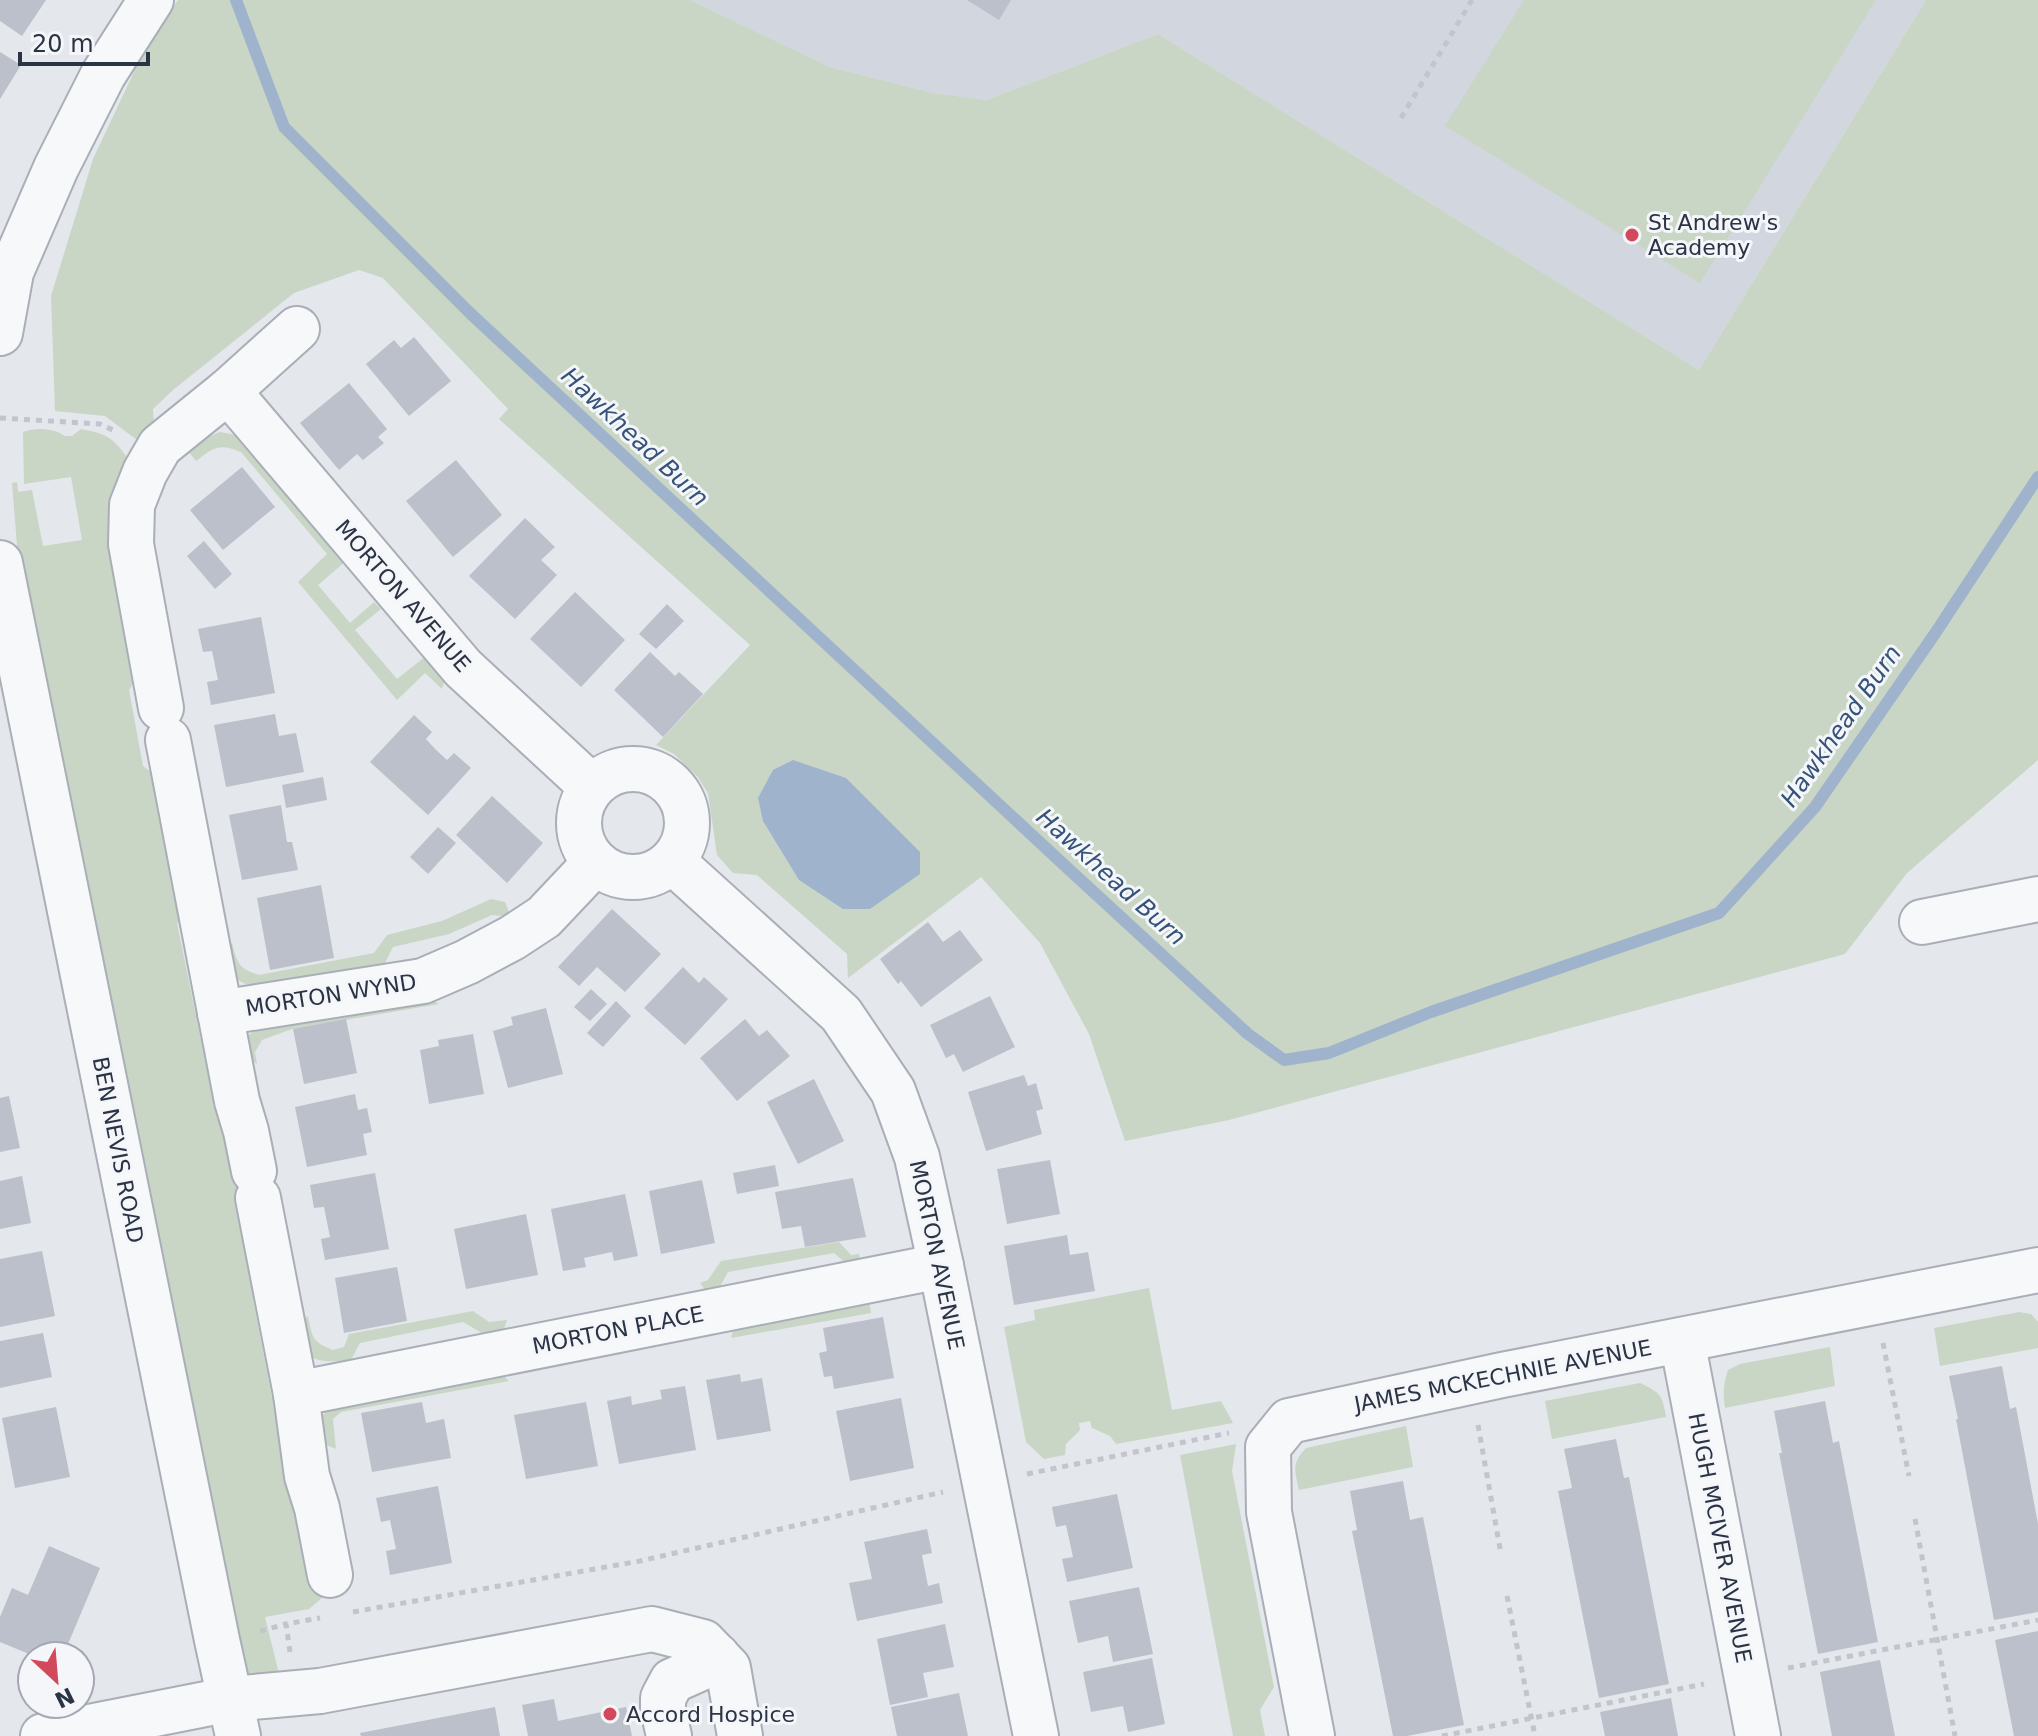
<svg xmlns="http://www.w3.org/2000/svg" width="2038" height="1736" font-family="'DejaVu Sans',sans-serif">
	<style>
		.built { fill: #d2d6de }
		.green { fill: #c9d6c5 }
		.water { fill: #9fb4cc }
		.lines { fill: none; stroke-linecap: round; stroke-linejoin: round }
		.stream { stroke: #9fb4cc; stroke-width: 12 }
		.building { fill: #bbc0ca }
		.minor-casing { stroke: #a9aeb7; stroke-width: 48 }
		.path { stroke: #c2c5cb; stroke-width: 5; stroke-dasharray: 6 6; stroke-linecap: butt }
		.minor { stroke: #f7f8fa; stroke-width: 44 }
		.poi-dot { fill: #d1495b; stroke: #f4f6f9; stroke-width: 3 }
		.labels { text-anchor: middle; dominant-baseline: central; stroke-width: 6; stroke-linejoin: round; paint-order: stroke }
		.poi-label { font-size: 22px; fill: #2b3445; stroke: #f4f6f9; text-anchor: start }
		.street-label { font-size: 22px; fill: #2b3445; stroke: #f4f6f9 }
		.water-label { font-size: 24px; font-style: italic; fill: #34527a; stroke: #f4f6f9 }
	</style>
	<rect width="100%" height="100%" fill="#e4e7ec"/>
	<polygon class="built" points="690,0 1926,0 1699,370 1158,34 987,100 933,93 830,67"/>
	<g class="green">
		<polygon points="178,0 690,0 830,67 933,93 987,100 1158,34 1699,370 1926,0 2038,0 2038,760 1907,873 1845,954 1229,1120 1125,1141 1089,1034 1040,943 981,877 848,978 847,954 757,875 733,873 717,855 708,793 697,776 674,754 656,745 750,645 499,419 508,409 383,278 359,270 294,293 173,390 153,409 154,432 141,443 105,416 55,411 51,296 93,159 148,42"/>
		<polygon points="1524,0 1876,0 1700,283 1445,126"/>
		<path d="M81,429C114,435 114,441 134,466L141,672L129,690L143,766L156,776L184,919L177,923L216,1113L220,1112L230,1123L260,1296L253,1299L290,1489L305,1501L323,1597L309,1609L265,1617L281,1682L253,1681L242,1672L18,558L12,483L17,482L18,492L32,490L43,546L82,540L71,477L24,484L23,432C36,427 54,428 65,436H72Z"/>
		<path d="M220,432L236,435L248,442L346,561L318,585L350,623L374,602L381,609L355,630L397,679L426,656L446,676L442,689L425,673L397,700L298,582L327,554L241,452C219,443 214,447 196,461L188,451L201,440Z"/>
		<path d="M491,899L505,902L511,917L492,915L449,934L393,947L384,965L257,987C232,982 229,973 221,950L232,943C237,963 239,969 259,975L374,953L387,935L442,921Z"/>
		<polygon points="423,995 439,1004 292,1029 262,1040 255,1052 257,1064 242,1054 248,1036 259,1026"/>
		<polygon points="839,1242 851,1255 859,1254 861,1264 849,1266 834,1253 728,1272 717,1292 708,1294 700,1283 708,1280 721,1261"/>
		<polygon points="1149,1288 1172,1410 1221,1401 1233,1423 1116,1444 1110,1436 1092,1428 1090,1421 1079,1423 1080,1430 1066,1444 1065,1455 1044,1459 1026,1442 1004,1327 1035,1320 1034,1310"/>
		<polygon points="869,1301 871,1313 731,1338 735,1325"/>
		<path d="M473,1311L489,1322L507,1320L503,1332L485,1335L463,1322L360,1343L351,1360C336,1361 316,1365 305,1351C300,1345 299,1333 297,1325L308,1316C312,1337 312,1342 333,1350L344,1347L349,1334Z"/>
		<polygon points="2019,1312 2031,1314 2038,1322 2038,1348 1940,1366 1934,1328"/>
		<path d="M1830,1347L1835,1386L1725,1408C1723,1394 1723,1384 1728,1370L1740,1364Z"/>
		<polygon points="498,1370 509,1381 341,1412 333,1419 336,1449 319,1442 322,1417 329,1406"/>
		<path d="M1640,1383C1661,1393 1662,1395 1666,1417L1552,1439L1545,1401Z"/>
		<path d="M1406,1426L1413,1467L1299,1490C1295,1470 1291,1464 1306,1448Z"/>
		<polygon points="1236,1444 1232,1471 1274,1687 1260,1710 1265,1736 1233,1736 1180,1455"/>
	</g>
	<polygon class="water" points="793,760 846,778 920,852 920,874 870,909 843,909 799,880 763,821 758,798 773,770"/>
	<g class="lines">
		<polyline class="stream" points="236,0 284,127 471,314 1062,863 1248,1034 1284,1060 1329,1053 1431,1012 1719,913 1815,807 1936,632 2038,477"/>
	</g>
	<g class="building">
		<polygon points="0,0 46,0 22,36 0,21"/>
		<polygon points="967,0 1011,0 999,20"/>
		<polygon points="0,52 21,65 0,99"/>
		<polygon points="414,337 451,381 409,416 366,364 394,340 401,348"/>
		<polygon points="349,383 387,429 378,437 384,443 363,460 357,454 339,470 300,423"/>
		<polygon points="456,460 502,515 453,557 406,501"/>
		<polygon points="242,467 275,507 223,550 190,510"/>
		<polygon points="525,518 555,547 541,560 557,575 515,619 469,576"/>
		<polygon points="204,541 232,574 215,589 187,556"/>
		<polygon points="575,592 625,640 581,687 530,639"/>
		<polygon points="667,604 684,621 656,649 639,634"/>
		<polygon points="261,617 275,693 211,705 207,682 218,680 212,651 203,652 198,629"/>
		<polygon points="650,652 675,676 679,672 703,694 663,737 614,690"/>
		<polygon points="275,714 279,736 296,733 304,772 226,787 214,725"/>
		<polygon points="414,715 432,732 426,739 435,749 447,760 454,753 471,768 428,815 370,762"/>
		<polygon points="323,777 327,800 286,808 282,785"/>
		<polygon points="492,796 543,843 507,883 456,835"/>
		<polygon points="281,805 287,842 292,842 298,870 242,880 229,815"/>
		<polygon points="438,827 456,843 428,874 410,857"/>
		<polygon points="321,885 334,958 270,970 257,898"/>
		<polygon points="612,909 661,954 625,992 597,967 579,986 558,967"/>
		<polygon points="928,922 943,942 960,930 983,960 921,1007 901,981 898,984 880,959"/>
		<polygon points="683,967 699,983 704,977 728,999 685,1045 644,1008"/>
		<polygon points="591,989 607,1004 590,1021 574,1007"/>
		<polygon points="990,996 1015,1047 963,1072 954,1054 946,1058 930,1025"/>
		<polygon points="616,1001 631,1016 603,1047 587,1033"/>
		<polygon points="546,1008 563,1074 508,1088 493,1031 513,1025 511,1017"/>
		<polygon points="346,1019 357,1073 304,1084 293,1029"/>
		<polygon points="745,1019 759,1036 767,1030 790,1056 737,1101 700,1058"/>
		<polygon points="473,1034 484,1094 429,1104 420,1050 439,1046 438,1040"/>
		<polygon points="1024,1075 1028,1086 1036,1083 1043,1109 1036,1111 1042,1134 986,1151 968,1092"/>
		<polygon points="814,1079 844,1141 798,1164 767,1102"/>
		<polygon points="355,1094 358,1110 367,1108 372,1132 363,1134 367,1155 307,1167 295,1107"/>
		<polygon points="9,1096 20,1148 0,1152 0,1098"/>
		<polygon points="1050,1160 1060,1214 1007,1224 997,1169"/>
		<polygon points="775,1165 779,1186 737,1194 733,1173"/>
		<polygon points="375,1173 389,1249 325,1260 321,1239 330,1237 324,1207 314,1208 310,1185"/>
		<polygon points="22,1176 31,1223 0,1229 0,1181"/>
		<polygon points="853,1178 866,1237 805,1247 801,1226 782,1229 775,1192"/>
		<polygon points="702,1180 715,1243 661,1254 649,1191"/>
		<polygon points="625,1194 638,1256 614,1261 612,1252 584,1258 586,1267 563,1271 551,1209"/>
		<polygon points="526,1214 538,1275 466,1289 454,1229"/>
		<polygon points="1067,1235 1070,1255 1088,1252 1095,1291 1014,1305 1004,1246"/>
		<polygon points="42,1251 55,1316 0,1327 0,1259"/>
		<polygon points="397,1267 407,1321 344,1333 335,1278"/>
		<polygon points="883,1317 894,1378 834,1389 832,1376 824,1377 819,1353 827,1351 823,1328"/>
		<polygon points="43,1333 52,1377 0,1388 0,1341"/>
		<polygon points="2002,1366 2010,1409 2016,1407 2038,1524 2038,1612 1994,1620 1956,1419 1958,1419 1949,1376"/>
		<polygon points="740,1374 741,1382 762,1378 771,1431 717,1440 706,1380"/>
		<polygon points="685,1386 696,1450 619,1464 607,1401 631,1396 632,1405 662,1399 660,1390"/>
		<polygon points="901,1398 914,1468 850,1481 836,1411"/>
		<polygon points="1825,1401 1833,1443 1839,1441 1878,1642 1818,1654 1779,1453 1782,1453 1774,1411"/>
		<polygon points="422,1402 426,1423 444,1419 451,1458 372,1472 361,1413"/>
		<polygon points="586,1402 598,1466 526,1479 514,1415"/>
		<polygon points="56,1407 70,1477 15,1488 2,1418"/>
		<polygon points="1616,1439 1624,1478 1629,1477 1669,1684 1599,1698 1558,1491 1572,1488 1564,1449"/>
		<polygon points="1403,1481 1410,1520 1423,1517 1464,1725 1407,1736 1393,1736 1352,1531 1357,1530 1350,1491"/>
		<polygon points="438,1486 452,1563 390,1575 386,1551 396,1549 390,1520 381,1522 376,1498"/>
		<polygon points="1117,1494 1133,1568 1067,1582 1062,1559 1073,1557 1066,1525 1056,1527 1052,1507"/>
		<polygon points="927,1529 932,1553 922,1555 928,1586 939,1583 943,1603 857,1621 849,1583 872,1579 864,1542"/>
		<polygon points="49,1546 100,1568 63,1656 34,1656 0,1642 0,1617 12,1588 28,1595"/>
		<polygon points="1139,1587 1153,1654 1113,1662 1108,1636 1078,1643 1069,1601"/>
		<polygon points="945,1624 954,1667 923,1673 928,1697 890,1705 877,1639"/>
		<polygon points="2038,1631 2038,1736 2014,1736 1995,1640"/>
		<polygon points="1152,1658 1165,1724 1128,1732 1123,1706 1091,1712 1083,1672"/>
		<polygon points="1880,1660 1895,1736 1832,1736 1820,1672"/>
		<polygon points="959,1693 968,1736 897,1736 891,1707"/>
		<polygon points="1671,1698 1678,1736 1605,1736 1600,1712"/>
		<polygon points="554,1699 558,1721 626,1707 632,1736 528,1736 522,1705"/>
		<polygon points="495,1707 500,1736 361,1736 360,1733"/>
	</g>
	<g class="lines">
		<defs>
			<g id="minor">
				<polyline points="0,333 11,272 56,168 103,75 151,0"/>
				<polyline points="228,391 463,668 592,787"/>
				<polyline points="0,563 217,1640 238,1736"/>
				<polyline points="161,708 131,544 132,505 145,472 160,446 228,391 297,329"/>
				<polyline points="168,740 237,1101 246,1131 254,1171"/>
				<circle cx="633" cy="823" r="54"/>
				<polyline points="672,861 841,1014 893,1091 917,1157 941,1266 1036,1736"/>
				<polyline points="1922,922 2038,899"/>
				<polyline points="220,1013 423,981 467,962 512,938 544,917 595,863"/>
				<polyline points="258,1198 296,1394 307,1476 317,1508 330,1575"/>
				<polyline points="1682,1340 1758,1736"/>
				<polyline points="296,1394 941,1266"/>
				<polyline points="43,1736 231,1699 320,1691 652,1629 703,1642 728,1668 740,1736"/>
				<polyline points="669,1736 663,1709 663,1698 672,1681 701,1668 717,1656"/>
				<polyline points="1312,1736 1269,1512 1268,1447 1289,1421 1502,1375 2038,1270"/>
			</g>
		</defs>
		<use href="#minor" class="minor-casing"/>
		<g class="path">
			<polyline points="1401,118 1472,0"/>
			<polyline points="0,418 100,424 117,432"/>
			<polyline points="1883,1343 1909,1476"/>
			<polyline points="1478,1425 1501,1554"/>
			<polyline points="1027,1474 1229,1433"/>
			<polyline points="1915,1519 1955,1736"/>
			<polyline points="1507,1596 1535,1736"/>
			<polyline points="353,1612 640,1561 943,1492"/>
			<polyline points="260,1631 286,1624"/>
			<polyline points="290,1652 286,1624 320,1618"/>
			<polyline points="1788,1668 2038,1620"/>
			<polyline points="1442,1736 1704,1684"/>
		</g>
		<use href="#minor" class="minor"/>
	</g>
	<g class="poi-dot">
		<circle cx="1632" cy="235" r="8"/>
		<circle cx="610" cy="1714" r="8"/>
	</g>
	<g class="labels">
		<g class="poi-label">
			<text x="1648" y="222">St Andrew's<tspan x="1648" dy="25">Academy</tspan></text>
			<text x="626" y="1714">Accord Hospice</text>
		</g>
		<g class="street-label">
			<text transform="translate(403 596) rotate(49)">MORTON AVENUE</text>
			<text transform="translate(331 995) rotate(-9)">MORTON WYND</text>
			<text transform="translate(118 1150) rotate(79)">BEN NEVIS ROAD</text>
			<text transform="translate(937 1255) rotate(78)">MORTON AVENUE</text>
			<text transform="translate(618 1330) rotate(-11)">MORTON PLACE</text>
			<text transform="translate(1503 1376) rotate(-11)">JAMES MCKECHNIE AVENUE</text>
			<text transform="translate(1720 1538) rotate(79)">HUGH MCIVER AVENUE</text>
		</g>
		<g class="water-label">
			<text transform="translate(635 437) rotate(43)">Hawkhead Burn</text>
			<text transform="translate(1841 726) rotate(-55)">Hawkhead Burn</text>
			<text transform="translate(1111 877) rotate(42)">Hawkhead Burn</text>
		</g>
	</g>
	<g transform="translate(56 1680) rotate(154)"><circle r="38" fill="#f4f6f9" stroke="#a4a8b1" stroke-width="2"/>
	<path d="M0-6L14 30L0 20L-14 30Z" fill="#d1495b"/>
	<text y="-12" font-size="22" font-weight="bold" text-anchor="middle" fill="#2b3445">N</text>
	</g>
	<path d="M20 52v12h128v-12" fill="none" stroke="#2b3445" stroke-width="4"/>
	<text x="32" y="52" font-size="24" fill="#2b3445" stroke="#f4f6f9" stroke-width="6" paint-order="stroke">20 m</text>
</svg>
